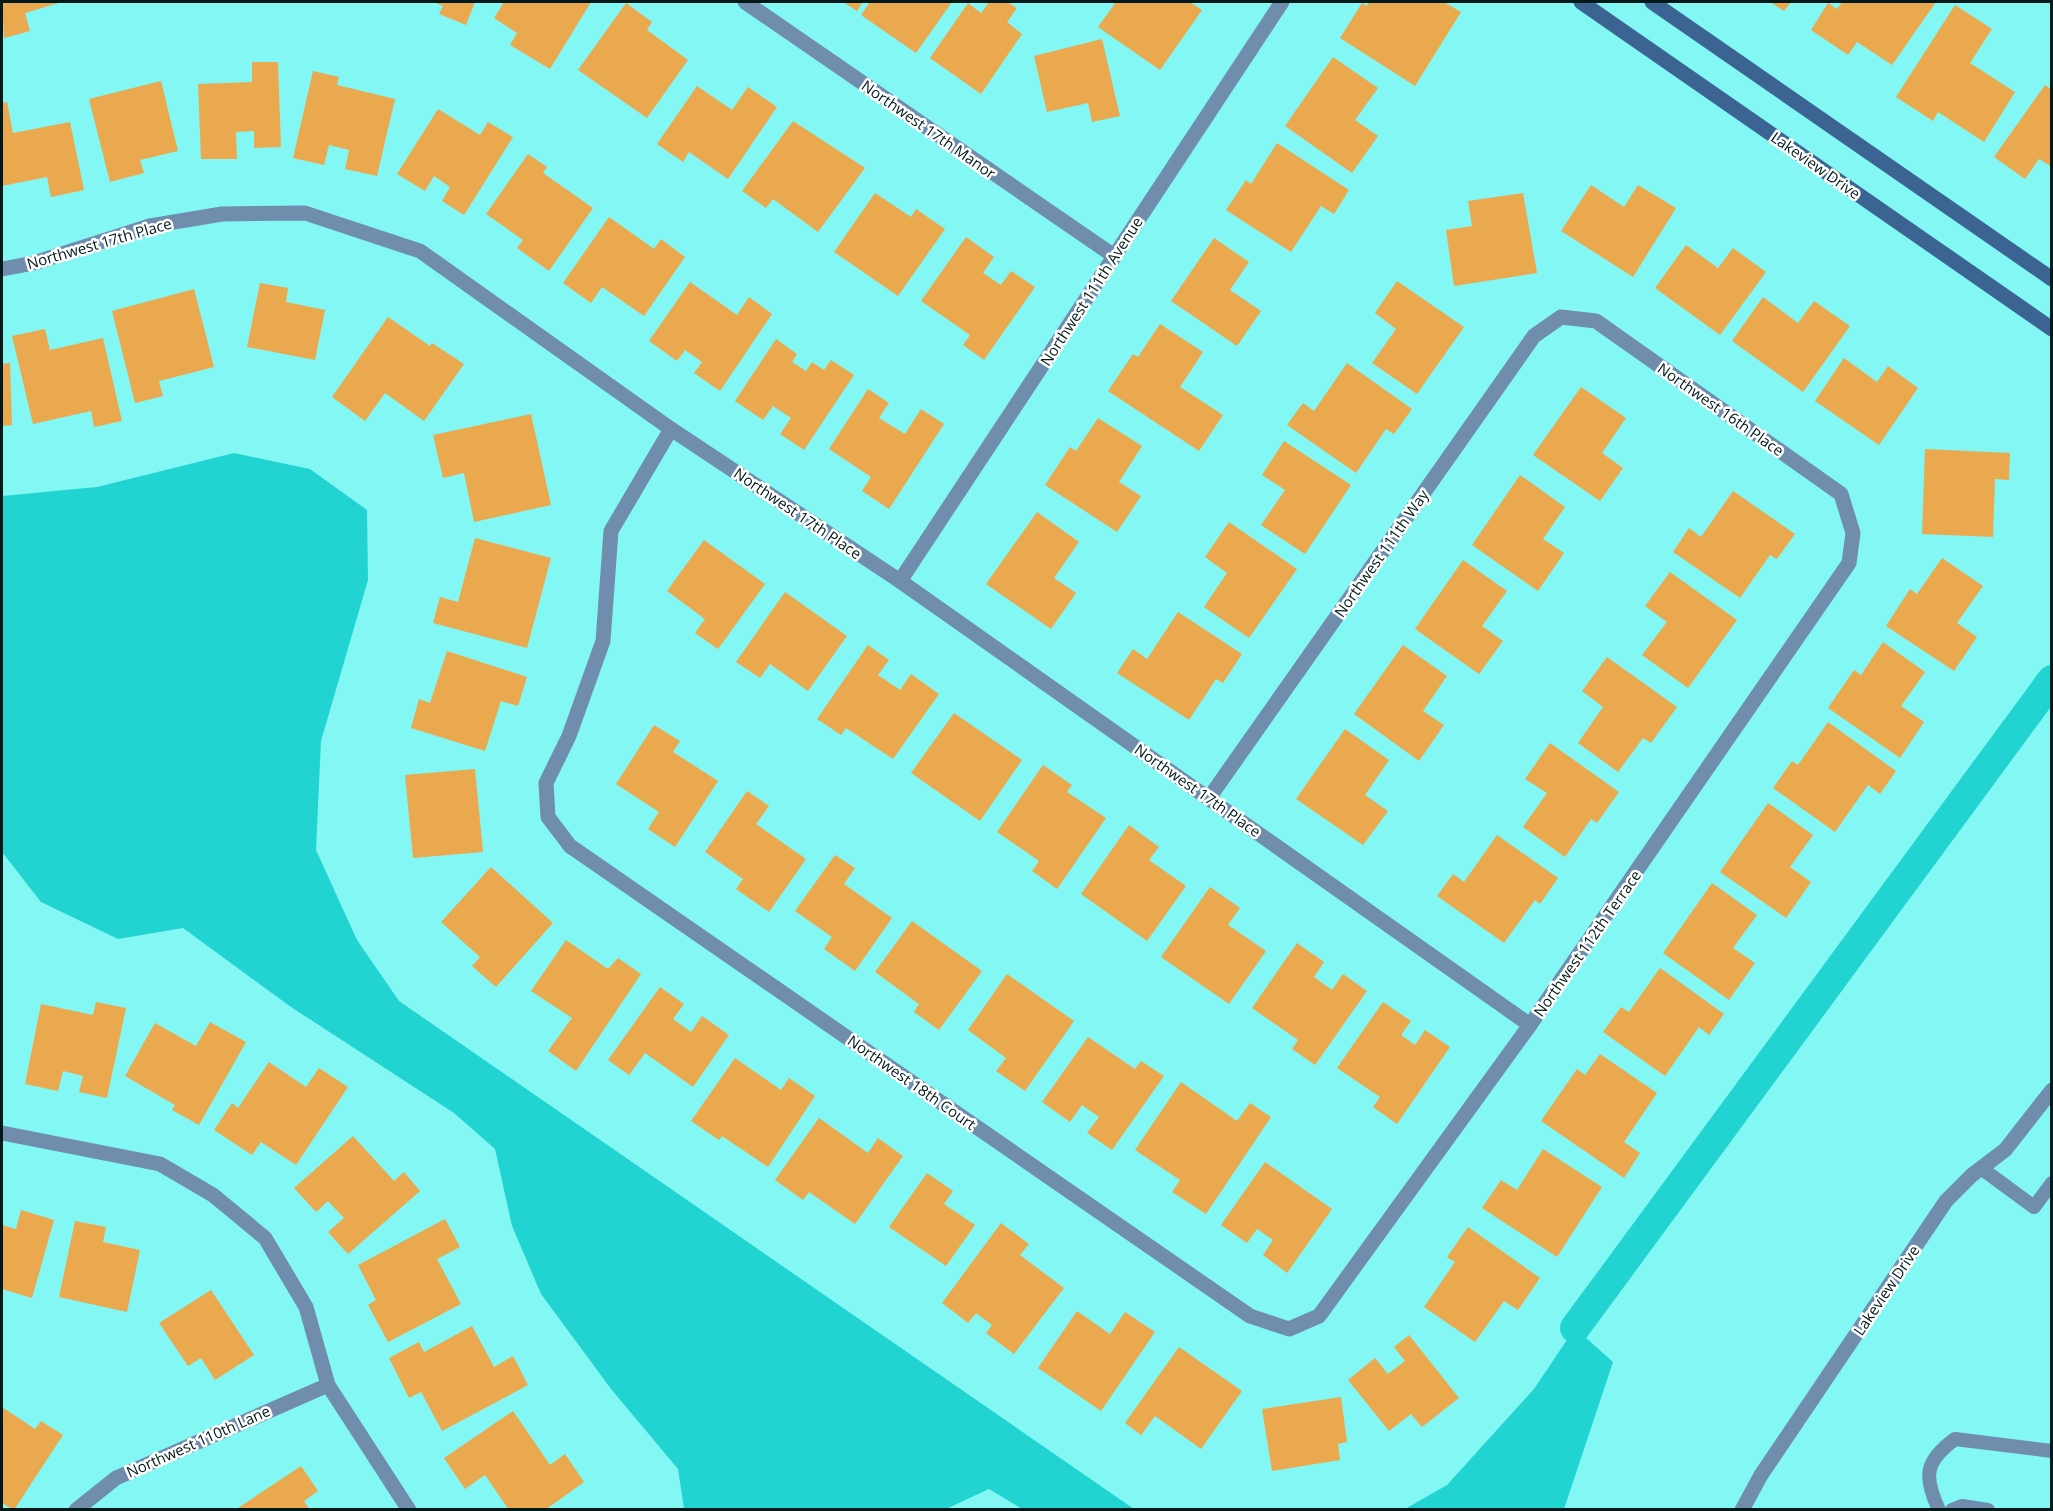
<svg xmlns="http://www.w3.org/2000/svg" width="2053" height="1511" font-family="'Open Sans',sans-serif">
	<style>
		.water { fill: #22d4d1 }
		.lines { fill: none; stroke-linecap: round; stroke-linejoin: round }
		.canal { stroke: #22d4d1; stroke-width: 30 }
		.building { fill: #eaa94e }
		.lane { stroke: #718dae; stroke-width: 14 }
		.street { stroke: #718dae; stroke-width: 15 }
		.secondary { stroke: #3b6493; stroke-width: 15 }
		.labels { text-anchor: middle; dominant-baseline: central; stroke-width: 5; stroke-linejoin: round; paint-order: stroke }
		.street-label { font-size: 15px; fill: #011a19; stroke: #fff }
	</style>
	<rect width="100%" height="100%" fill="#83f7f3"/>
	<g class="water">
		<polygon points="234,453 310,469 367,510 368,580 321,741 316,850 357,940 399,1001 1134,1509 1022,1509 989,1489 946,1509 684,1509 678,1469 611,1389 541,1294 512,1226 495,1149 454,1113 291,1007 183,928 118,939 41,902 2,852 2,496 97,487"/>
		<polygon points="1575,1328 1613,1362 1564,1509 1405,1509 1447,1485 1534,1389"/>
	</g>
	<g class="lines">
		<polyline class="canal" points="1575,1328 2052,680"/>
	</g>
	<g class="building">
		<polygon points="2,2 62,2 25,13 30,31 4,38"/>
		<polygon points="433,2 475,2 466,25 439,14 443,6"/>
		<polygon points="504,2 591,2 550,69 510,45 517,33 494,18"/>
		<polygon points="843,2 863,2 857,11"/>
		<polygon points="870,2 952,2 916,53 861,15"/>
		<polygon points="989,2 1007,2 1017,8 1007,22 1022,34 981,94 930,58 968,3 981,13"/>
		<polygon points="1116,2 1190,2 1202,10 1160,70 1098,27"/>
		<polygon points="1369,2 1444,2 1461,12 1415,86 1340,38 1362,3 1367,6"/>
		<polygon points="1770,2 1791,2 1784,11"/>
		<polygon points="1842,2 1936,2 1892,65 1857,42 1848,55 1811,30 1828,3 1837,9"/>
		<polygon points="626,3 652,22 647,30 688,60 647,118 578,70"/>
		<polygon points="1955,5 1992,29 1970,63 2015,92 1984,142 1938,112 1933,121 1896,97"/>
		<polygon points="1102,39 1120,116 1092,122 1088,103 1047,112 1034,56"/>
		<polygon points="1333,57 1378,88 1355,120 1378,136 1352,173 1285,126"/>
		<polygon points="252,62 278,62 281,147 254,148 254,131 236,132 237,159 201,159 198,84 252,82"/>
		<polygon points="313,71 339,77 337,85 395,99 377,176 345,169 349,150 329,145 324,165 293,158"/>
		<polygon points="161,81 178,151 140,160 144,173 110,182 89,99"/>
		<polygon points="2045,85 2052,90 2052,167 2039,159 2025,179 1994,157"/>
		<polygon points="697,86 732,110 748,87 777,107 728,179 689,152 683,162 657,144"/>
		<polygon points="7,102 13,133 70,122 84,190 51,197 47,177 2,186 2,103"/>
		<polygon points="438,109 480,135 488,122 513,137 464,215 442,201 450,187 434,176 425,191 397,174"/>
		<polygon points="793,121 865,168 818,232 773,199 766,208 742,191"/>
		<polygon points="1277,143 1349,190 1334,214 1321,206 1291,252 1226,210 1246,180 1251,184"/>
		<polygon points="528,154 547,167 543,173 593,208 549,271 517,248 523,240 486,214"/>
		<polygon points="1591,185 1624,207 1638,185 1676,208 1633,277 1561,231"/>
		<polygon points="875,193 911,217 916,209 945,229 898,296 834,252"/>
		<polygon points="1523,193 1537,273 1454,286 1446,230 1472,226 1468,201"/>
		<polygon points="609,217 654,249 661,239 685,257 644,316 602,287 591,303 563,283"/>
		<polygon points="966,237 994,257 983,273 1001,285 1011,271 1035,287 984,360 963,345 970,335 921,301"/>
		<polygon points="1214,238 1249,262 1230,290 1261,311 1237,346 1171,301"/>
		<polygon points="1686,245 1718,268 1733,248 1766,272 1720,335 1655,288"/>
		<polygon points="1397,281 1464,327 1417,394 1372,363 1396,329 1375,313"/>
		<polygon points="690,282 737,315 749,297 772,314 720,391 694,373 702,362 685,350 677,361 649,341"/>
		<polygon points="260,283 288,288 286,302 325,310 315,360 247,347"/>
		<polygon points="194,289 214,367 159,381 163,396 135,403 112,311"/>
		<polygon points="1763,297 1798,323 1814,301 1850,326 1803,392 1732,341"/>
		<polygon points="388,317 430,346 432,343 464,364 424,421 385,393 365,421 332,397"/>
		<polygon points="1160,324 1203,352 1180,387 1223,415 1199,451 1108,391 1133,354 1138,357"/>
		<polygon points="45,329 50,350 103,338 122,421 94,427 91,411 33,424 12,336"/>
		<polygon points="776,339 797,354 792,362 806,371 812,362 824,370 831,360 854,375 804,450 780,434 791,418 773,406 763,420 735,401"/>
		<polygon points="1844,358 1877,382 1888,366 1918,388 1879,445 1815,401"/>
		<polygon points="10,363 12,425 2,426 2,364"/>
		<polygon points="1347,363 1412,409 1394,434 1386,429 1356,473 1287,425 1303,403 1314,411"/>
		<polygon points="1581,387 1626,418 1602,453 1623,468 1600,501 1533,455"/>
		<polygon points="868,389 889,403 879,418 905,434 921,409 944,424 889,509 862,491 871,477 829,449"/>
		<polygon points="531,414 551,505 474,522 464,473 443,478 433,435"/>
		<polygon points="1098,418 1142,446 1119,482 1141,496 1117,532 1045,485 1070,447 1076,451"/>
		<polygon points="1284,441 1351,485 1305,554 1261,525 1285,490 1262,475"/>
		<polygon points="1925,449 2010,453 2009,480 1995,479 1993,537 1922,534"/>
		<polygon points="1520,475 1565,507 1543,539 1564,553 1538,591 1472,545"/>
		<polygon points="1733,491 1795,534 1777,559 1770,555 1740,598 1673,552 1689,528 1701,537"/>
		<polygon points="1037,512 1079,542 1054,578 1076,593 1051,629 986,584"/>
		<polygon points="1229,522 1297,569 1249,638 1204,607 1227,573 1205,557"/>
		<polygon points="475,538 551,558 527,648 433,623 440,597 458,602"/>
		<polygon points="704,540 765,584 718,649 695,633 705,619 667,591"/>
		<polygon points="1942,558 1983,586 1957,623 1977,637 1954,671 1886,626 1910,589 1917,594"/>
		<polygon points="1463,560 1507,591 1482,626 1503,641 1479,674 1415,629"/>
		<polygon points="1670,572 1737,620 1688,688 1642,655 1667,622 1645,606"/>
		<polygon points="785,592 847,636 808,691 770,664 760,678 736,662"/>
		<polygon points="1178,612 1242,654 1223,683 1216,679 1189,720 1117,673 1133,649 1147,659"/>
		<polygon points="1883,642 1925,672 1901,706 1924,722 1900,758 1828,708 1854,670 1861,675"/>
		<polygon points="868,645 889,660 878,675 900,690 911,674 939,694 893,759 846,728 841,735 817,719"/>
		<polygon points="1403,645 1447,676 1423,711 1444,725 1419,761 1354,714"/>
		<polygon points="447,651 527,677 518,706 501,701 485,751 411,728 419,699 430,703"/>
		<polygon points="1607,657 1677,707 1651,743 1643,738 1618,772 1578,743 1603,707 1582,691"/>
		<polygon points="954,713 1022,760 980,821 911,773"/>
		<polygon points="1828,722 1896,771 1880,794 1868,785 1835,832 1773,788 1792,761 1798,765"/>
		<polygon points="654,725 680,741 673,752 718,781 675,847 648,829 659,812 616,784"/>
		<polygon points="1345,729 1389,760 1365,795 1388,811 1363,845 1296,799"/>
		<polygon points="1550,743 1619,792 1597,823 1591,819 1565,857 1523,827 1547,793 1525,779"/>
		<polygon points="1043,765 1072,785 1067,792 1106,818 1057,889 1032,871 1039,861 997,832"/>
		<polygon points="475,769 483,852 413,858 405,775"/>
		<polygon points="747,791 769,806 756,824 806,859 769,912 736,889 743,879 705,852"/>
		<polygon points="1768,803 1813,835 1790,867 1811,882 1786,918 1720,872"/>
		<polygon points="1129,825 1159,847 1149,860 1186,886 1147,941 1081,894"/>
		<polygon points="1497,835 1558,878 1540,904 1535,900 1504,943 1437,896 1453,874 1464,882"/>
		<polygon points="835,855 855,868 844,884 892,918 855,971 824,949 832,937 795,911"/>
		<polygon points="491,867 553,923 496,987 472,966 480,957 441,922"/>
		<polygon points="1712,883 1757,915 1733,948 1755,963 1729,1000 1663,953"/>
		<polygon points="1210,887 1240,908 1228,925 1266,951 1229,1004 1161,957"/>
		<polygon points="912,921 982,971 939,1030 914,1012 919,1004 875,972"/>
		<polygon points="566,940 608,969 618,958 641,974 576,1071 548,1051 572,1018 531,991"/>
		<polygon points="1297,943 1324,962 1314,977 1332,990 1343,974 1367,991 1315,1065 1292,1049 1298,1040 1252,1008"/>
		<polygon points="1660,968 1724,1014 1709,1035 1699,1027 1665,1076 1603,1032 1621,1007 1629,1012"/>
		<polygon points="1007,974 1074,1021 1025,1091 996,1071 1006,1058 968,1030"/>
		<polygon points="660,987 684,1004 673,1019 691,1032 702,1016 729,1035 693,1087 645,1053 629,1075 608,1060"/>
		<polygon points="96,1002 126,1008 107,1098 79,1092 83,1076 63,1071 58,1091 25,1084 41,1004 93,1015"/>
		<polygon points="1383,1002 1411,1021 1401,1035 1415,1045 1425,1030 1450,1047 1397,1124 1373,1107 1380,1097 1337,1068"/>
		<polygon points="210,1022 246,1042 199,1125 172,1110 175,1105 125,1076 155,1023 196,1046"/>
		<polygon points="1088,1037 1135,1069 1141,1061 1164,1076 1112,1150 1087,1133 1099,1117 1082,1105 1070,1122 1042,1102"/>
		<polygon points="1600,1054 1657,1093 1624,1142 1640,1153 1624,1178 1541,1121 1577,1069 1585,1075"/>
		<polygon points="735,1058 781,1090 789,1078 815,1096 768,1167 722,1136 719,1140 691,1121"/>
		<polygon points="269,1062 306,1087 319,1068 348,1087 296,1165 261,1142 252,1155 214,1130 232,1103 238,1108"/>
		<polygon points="1181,1082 1237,1121 1250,1103 1271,1117 1206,1214 1172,1192 1180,1180 1135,1150"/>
		<polygon points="819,1118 868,1153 878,1138 903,1156 855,1224 809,1192 803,1200 775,1180"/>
		<polygon points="353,1136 394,1181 404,1172 420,1191 348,1254 328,1232 344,1218 328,1201 316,1212 294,1188"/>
		<polygon points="1543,1149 1602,1187 1557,1257 1482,1208 1501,1180 1517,1190"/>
		<polygon points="1265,1162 1332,1209 1287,1273 1263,1255 1273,1240 1257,1229 1247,1243 1221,1225"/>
		<polygon points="927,1173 953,1191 944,1204 975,1225 946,1266 889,1227"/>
		<polygon points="21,1210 54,1220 32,1298 2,1289 2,1225 16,1229"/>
		<polygon points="445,1219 460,1247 437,1259 461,1304 388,1342 368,1305 376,1300 358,1265"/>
		<polygon points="75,1221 106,1227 103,1242 140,1250 127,1312 59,1297"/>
		<polygon points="1001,1223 1029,1244 1020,1255 1064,1288 1014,1354 986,1333 992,1325 976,1313 968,1323 942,1303"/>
		<polygon points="1468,1227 1540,1278 1518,1310 1504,1301 1475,1342 1424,1307 1455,1262 1447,1257"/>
		<polygon points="211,1290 254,1355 215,1380 201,1358 188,1366 159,1323"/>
		<polygon points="1077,1311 1110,1334 1125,1312 1155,1332 1101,1411 1038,1368"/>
		<polygon points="472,1326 494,1367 513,1356 528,1385 442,1431 421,1392 409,1398 389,1358 419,1342 424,1352"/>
		<polygon points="1409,1335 1459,1398 1422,1427 1411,1414 1389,1431 1348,1380 1375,1358 1388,1374 1405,1361 1394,1347"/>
		<polygon points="1179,1347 1242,1391 1201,1449 1155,1416 1141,1435 1125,1423"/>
		<polygon points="1341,1397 1347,1442 1338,1444 1340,1460 1272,1471 1262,1409"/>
		<polygon points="2,1407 35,1429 41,1421 63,1435 14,1510 2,1503"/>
		<polygon points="513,1411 550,1465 565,1454 584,1482 545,1510 509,1510 485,1475 465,1489 444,1458"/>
		<polygon points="301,1466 318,1491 304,1501 310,1510 235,1510"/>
	</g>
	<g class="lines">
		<g class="lane">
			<polyline points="1981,1168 2034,1207 2052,1183"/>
			<path d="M1939,1510C1923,1476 1925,1461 1955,1439L2052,1451"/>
			<polyline points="1952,1510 1962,1506 1988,1510"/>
		</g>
		<g class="street">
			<polyline points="745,2 1114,256"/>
			<polyline points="2,269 34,263 150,226 222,214 305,213 420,251 671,429 900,581 1530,1025"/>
			<polyline points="671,429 611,531 603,641 569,736 546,783 548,817 570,846 1250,1316 1289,1329 1319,1316 1530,1025 1849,563 1853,533 1841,494 1596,321 1561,317 1534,336 1209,798"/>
			<polyline points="900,581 1282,2"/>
			<polyline points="2,1133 160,1164 213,1195 265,1238 306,1307 328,1385 409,1510"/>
			<polyline points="76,1510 116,1478 328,1385"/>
			<polyline points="1742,1510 1761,1475 1946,1201 1972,1175 2005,1150 2052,1090"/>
		</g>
		<g class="secondary">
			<polyline points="1581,2 2052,329"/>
			<polyline points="1652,2 2052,279"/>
		</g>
	</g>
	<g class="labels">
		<g class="street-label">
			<text transform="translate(929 129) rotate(35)">Northwest 17th Manor</text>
			<text transform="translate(1816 165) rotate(35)">Lakeview Drive</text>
			<text transform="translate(99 243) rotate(-16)">Northwest 17th Place</text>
			<text transform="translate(1091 291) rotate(-57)">Northwest 111th Avenue</text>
			<text transform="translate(1721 409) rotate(35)">Northwest 16th Place</text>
			<text transform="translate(798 513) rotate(34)">Northwest 17th Place</text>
			<text transform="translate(1381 553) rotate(-55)">Northwest 111th Way</text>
			<text transform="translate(1198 790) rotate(35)">Northwest 17th Place</text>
			<text transform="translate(1587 943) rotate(-55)">Northwest 112th Terrace</text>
			<text transform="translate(912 1082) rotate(35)">Northwest 18th Court</text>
			<text transform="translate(1886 1290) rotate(-56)">Lakeview Drive</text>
			<text transform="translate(198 1441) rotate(-24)">Northwest 110th Lane</text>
		</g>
	</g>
	<rect width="2053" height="1511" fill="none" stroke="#011a19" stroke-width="6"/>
</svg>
